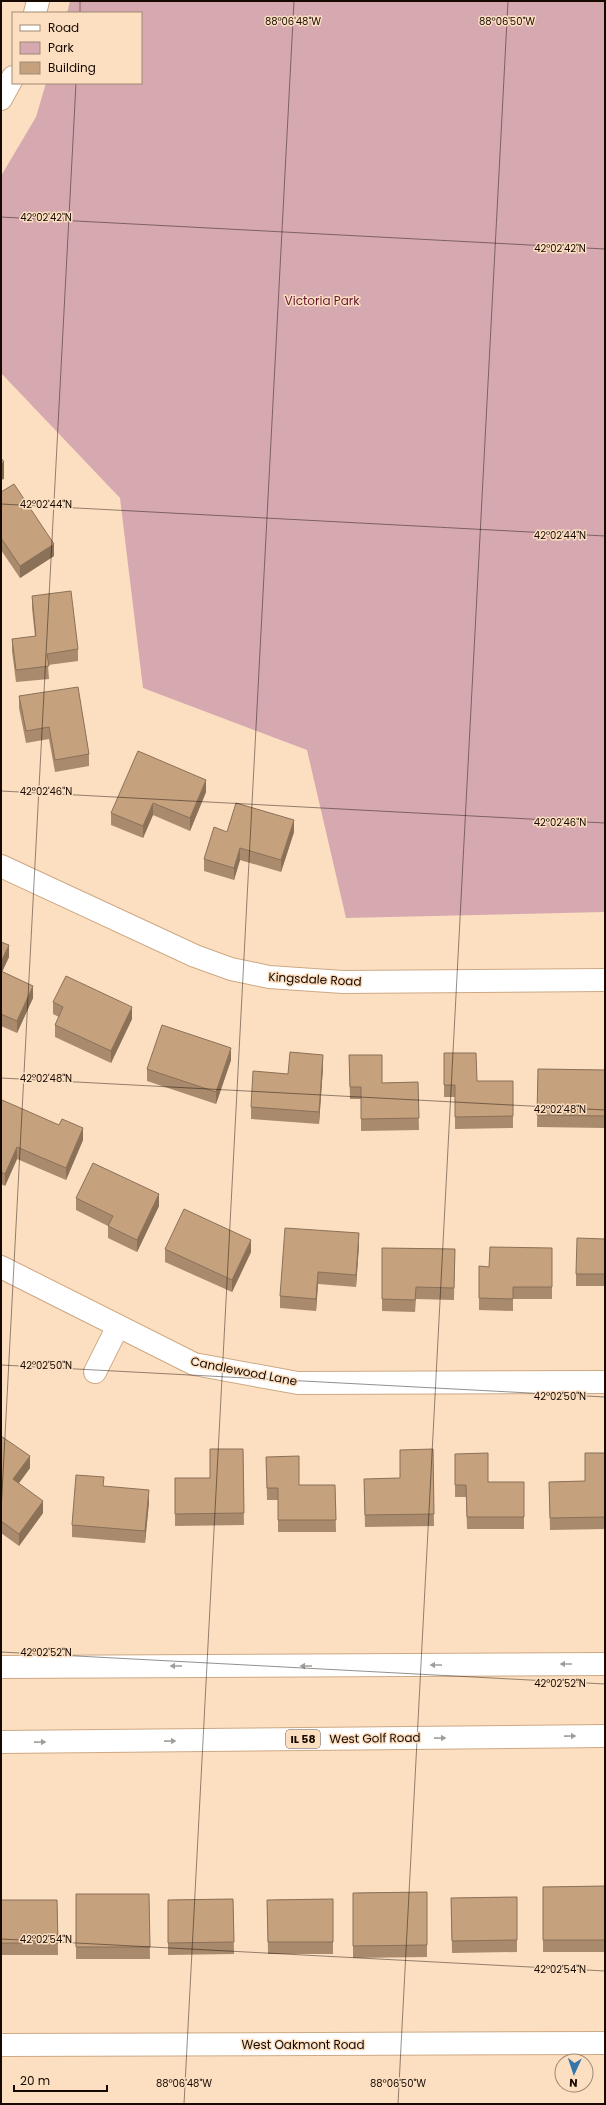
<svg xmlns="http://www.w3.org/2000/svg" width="606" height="2105" font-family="Poppins,sans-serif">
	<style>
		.green { fill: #d6a9b1 }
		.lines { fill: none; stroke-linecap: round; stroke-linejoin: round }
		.minor-casing { stroke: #cda984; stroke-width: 24 }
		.major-casing { stroke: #cda984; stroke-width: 24 }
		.minor { stroke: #fff; stroke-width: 22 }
		.major { stroke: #fff; stroke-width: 22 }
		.wall { fill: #a98a6c }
		.shaded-wall { fill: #8a7158 }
		.building { fill: #c5a17d; stroke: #8a7158 }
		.oneway { fill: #a19d99 }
		.ticks { fill: none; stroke: #150900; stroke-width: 1; stroke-opacity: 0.45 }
		.labels { text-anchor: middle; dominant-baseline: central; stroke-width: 3; stroke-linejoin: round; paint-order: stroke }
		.shield { fill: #fcdec0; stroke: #5a493a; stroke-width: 1 }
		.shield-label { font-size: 11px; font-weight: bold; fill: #150900 }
		.park-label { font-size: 12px; fill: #671630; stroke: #fcdec0 }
		.street-label { font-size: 12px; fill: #150900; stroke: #fcdec0 }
		.ticks-label { font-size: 10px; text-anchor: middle; fill: #150900; stroke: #fcdec0; stroke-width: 3; stroke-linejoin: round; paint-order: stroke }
	</style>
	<rect width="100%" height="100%" fill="#fcdec0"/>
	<polygon class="green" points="70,1 605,1 605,912 346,918 307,750 143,688 120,498 1,373 1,176 36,117 46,83 141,83 141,13 67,13"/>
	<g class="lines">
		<defs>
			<g id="minor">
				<polyline points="35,13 38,1"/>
				<polyline points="1,99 13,77"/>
				<polyline points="1,866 195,956 231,969 269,977 343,982 605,980"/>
				<polyline points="1,1267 194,1364 298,1383 605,1382"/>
				<polyline points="95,1372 118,1326"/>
				<polyline points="1,2045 605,2043"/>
			</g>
			<g id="major">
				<polyline points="1,1667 605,1664"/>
				<polyline points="1,1742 605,1736"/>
			</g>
		</defs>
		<use href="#minor" class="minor-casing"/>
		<use href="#major" class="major-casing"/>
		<use href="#minor" class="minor"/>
		<use href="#major" class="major"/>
	</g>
	<g class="wall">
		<polygon points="1,492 54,556 20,578 1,550"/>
		<polygon points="32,596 78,649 78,661 48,665 49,679 16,682 12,651 12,639 35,637 32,608"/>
		<polygon points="19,696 89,754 89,766 55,772 49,739 26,743 19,708"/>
		<polygon points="206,792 190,831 153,815 143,838 111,825 111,813"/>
		<polygon points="227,832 294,832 281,872 240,860 234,880 204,871 204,859"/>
		<polygon points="1,942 9,957 2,972 33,998 17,1033 1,1026"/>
		<polygon points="53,1002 132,1019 111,1063 55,1037 55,1025 59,1017 53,1014"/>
		<polygon points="444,1053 477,1081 513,1081 513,1128 455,1129 455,1097 444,1097"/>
		<polygon points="349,1055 382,1083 418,1082 419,1130 361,1131 361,1099 350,1099"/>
		<polygon points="231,1060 216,1104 147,1081 147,1069"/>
		<polygon points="323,1067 319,1124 251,1119 251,1107 288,1074"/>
		<polygon points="538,1069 605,1070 605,1128 537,1127"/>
		<polygon points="1,1101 83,1140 66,1180 17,1159 5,1186 1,1184"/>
		<polygon points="76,1198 159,1206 137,1252 108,1238 108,1226 76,1210"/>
		<polygon points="605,1239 605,1286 576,1286 576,1274"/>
		<polygon points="359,1245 356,1287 318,1284 316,1311 280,1308 280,1296"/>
		<polygon points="382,1248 455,1249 454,1300 416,1299 415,1312 382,1311"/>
		<polygon points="552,1248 552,1299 513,1299 513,1311 479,1310 479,1266 489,1267"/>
		<polygon points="165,1249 251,1252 232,1292 165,1262"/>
		<polygon points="1,1436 30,1468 19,1483 43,1513 19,1546 1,1533"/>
		<polygon points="243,1449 244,1525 175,1526 175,1478 210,1478"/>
		<polygon points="433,1449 434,1526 365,1527 364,1479 400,1478"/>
		<polygon points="605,1453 605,1529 550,1530 549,1482 585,1481"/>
		<polygon points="455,1454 488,1482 524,1482 524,1529 467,1529 466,1497 455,1497"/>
		<polygon points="266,1457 299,1485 335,1485 336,1532 278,1532 278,1500 267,1500"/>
		<polygon points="104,1486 149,1502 145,1543 72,1537 72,1525"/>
		<polygon points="605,1886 605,1952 543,1952 543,1887"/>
		<polygon points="427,1892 427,1957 353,1958 353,1893"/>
		<polygon points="76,1894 149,1894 150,1959 76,1959"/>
		<polygon points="517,1897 517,1952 452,1953 451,1898"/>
		<polygon points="233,1899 234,1954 168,1955 168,1900"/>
		<polygon points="333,1899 333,1954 268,1954 267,1900"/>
		<polygon points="1,1900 57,1900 58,1955 1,1955"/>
	</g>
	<g class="shaded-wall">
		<polygon points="4,462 4,479 1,480 1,464"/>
		<polygon points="54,544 54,556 20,578 20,566"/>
		<polygon points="206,780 206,792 190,831 190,818"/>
		<polygon points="153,803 153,815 143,838 143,826"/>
		<polygon points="294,820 294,832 281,872 281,860"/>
		<polygon points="240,848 240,860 234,880 234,868"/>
		<polygon points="9,945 9,957 1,974 1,962"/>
		<polygon points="33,986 33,998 17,1033 17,1021"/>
		<polygon points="132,1007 132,1019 111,1063 111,1051"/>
		<polygon points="231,1048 231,1060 216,1104 216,1092"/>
		<polygon points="323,1055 323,1067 319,1124 319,1112"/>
		<polygon points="83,1128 83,1140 66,1180 66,1168"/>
		<polygon points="17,1147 17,1159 5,1186 5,1174"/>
		<polygon points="159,1194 159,1206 137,1252 137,1240"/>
		<polygon points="359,1233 359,1245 356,1287 356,1275"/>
		<polygon points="251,1240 251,1252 232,1292 232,1280"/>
		<polygon points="318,1272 318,1284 316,1311 316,1299"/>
		<polygon points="30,1456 30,1468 13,1491 13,1479"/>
		<polygon points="149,1490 149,1502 145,1543 145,1531"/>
		<polygon points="43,1501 43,1513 19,1546 19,1534"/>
	</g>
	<g class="building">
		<polygon points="1,458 4,462 1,464"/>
		<polygon points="14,484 54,544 20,566 1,538 1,492"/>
		<polygon points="71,591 78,649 47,654 49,666 16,670 12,639 36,636 32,596"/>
		<polygon points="78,687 89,754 55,760 49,727 26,731 19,696"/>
		<polygon points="138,751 206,780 190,818 153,803 143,826 111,813"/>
		<polygon points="236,803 294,820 281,860 240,848 234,868 204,859 214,827 227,832"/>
		<polygon points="1,942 9,945 1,962"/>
		<polygon points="1,971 33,986 17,1021 1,1014"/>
		<polygon points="66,976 132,1007 111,1051 55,1025 63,1007 53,1002"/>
		<polygon points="162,1025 231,1048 216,1092 147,1069"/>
		<polygon points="290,1052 323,1055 319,1112 251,1107 253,1071 288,1074"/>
		<polygon points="444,1053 476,1053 477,1081 513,1081 513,1116 455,1117 455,1085 444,1085"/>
		<polygon points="349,1055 382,1055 382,1083 418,1082 419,1118 361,1119 361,1087 350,1087"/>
		<polygon points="538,1069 605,1070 605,1116 537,1115"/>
		<polygon points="2,1100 59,1125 62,1119 83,1128 66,1168 17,1147 5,1174 1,1172 1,1101"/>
		<polygon points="93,1163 159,1194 137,1240 108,1226 113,1216 76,1198"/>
		<polygon points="184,1209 251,1240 232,1280 165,1249"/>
		<polygon points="285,1228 359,1233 356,1275 318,1272 316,1299 280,1296"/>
		<polygon points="577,1238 605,1239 605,1274 576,1274"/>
		<polygon points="490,1247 552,1248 552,1287 513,1287 513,1299 479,1298 479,1266 489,1267"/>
		<polygon points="382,1248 455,1249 454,1288 416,1287 415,1300 382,1299"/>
		<polygon points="1,1436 30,1456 13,1479 43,1501 19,1534 1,1521"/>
		<polygon points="210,1449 243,1449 244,1513 175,1514 175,1478 210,1478"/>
		<polygon points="433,1449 434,1514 365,1515 364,1479 400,1478 400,1450"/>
		<polygon points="488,1453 488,1482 524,1482 524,1517 467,1517 466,1485 455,1485 455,1454"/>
		<polygon points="585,1453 605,1453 605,1517 550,1518 549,1482 585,1481"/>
		<polygon points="299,1456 299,1485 335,1485 336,1520 278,1520 278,1488 267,1488 266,1457"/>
		<polygon points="76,1475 104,1477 103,1486 149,1490 145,1531 72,1525"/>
		<polygon points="605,1886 605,1940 543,1940 543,1887"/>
		<polygon points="427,1892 427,1945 353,1946 353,1893"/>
		<polygon points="76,1894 149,1894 150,1947 76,1947"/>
		<polygon points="517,1897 517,1940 452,1941 451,1898"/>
		<polygon points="233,1899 234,1942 168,1943 168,1900"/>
		<polygon points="333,1899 333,1942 268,1942 267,1900"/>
		<polygon points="1,1900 57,1900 58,1943 1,1943"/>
	</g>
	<defs><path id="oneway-solid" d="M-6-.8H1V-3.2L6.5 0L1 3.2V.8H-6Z"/></defs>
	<g class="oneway">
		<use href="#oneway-solid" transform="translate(566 1664) rotate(180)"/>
		<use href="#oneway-solid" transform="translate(436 1665) rotate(180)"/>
		<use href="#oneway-solid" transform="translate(176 1666) rotate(180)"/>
		<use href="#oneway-solid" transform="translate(306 1666) rotate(180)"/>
		<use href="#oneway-solid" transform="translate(570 1736) rotate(-1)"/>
		<use href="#oneway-solid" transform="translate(440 1738) rotate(-1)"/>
		<use href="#oneway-solid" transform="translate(170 1741) rotate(-1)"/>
		<use href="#oneway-solid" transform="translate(40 1742) rotate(-1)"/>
	</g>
	<path class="ticks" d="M80,13V1M1,217L605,249M1,504L605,536M1,791L605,823M1,1078L605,1110M1,1365L605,1397M1,1512L76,83M1,1652L605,1684M1,1939L605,1971M184,2104L294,1M398,2104L508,1"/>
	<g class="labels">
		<rect class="shield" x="286" y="1730" width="34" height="18" rx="3"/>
		<g class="shield-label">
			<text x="303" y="1739">IL 58</text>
		</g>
		<g class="park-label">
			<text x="322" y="300">Victoria Park</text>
		</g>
		<g class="street-label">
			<text transform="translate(315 979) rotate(3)">Kingsdale Road</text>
			<text transform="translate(244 1371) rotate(11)">Candlewood Lane</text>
			<text transform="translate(375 1738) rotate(-1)">West Golf Road</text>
			<text x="303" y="2044">West Oakmont Road</text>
		</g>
	</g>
	<g class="ticks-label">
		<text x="293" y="25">88°06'48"W</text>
		<text x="507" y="25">88°06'50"W</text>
		<text x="46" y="221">42°02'42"N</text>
		<text x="560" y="252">42°02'42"N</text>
		<text x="46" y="508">42°02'44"N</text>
		<text x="560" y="539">42°02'44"N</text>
		<text x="46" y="795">42°02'46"N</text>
		<text x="560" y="826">42°02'46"N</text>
		<text x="46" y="1082">42°02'48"N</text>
		<text x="560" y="1113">42°02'48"N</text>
		<text x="46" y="1369">42°02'50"N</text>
		<text x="560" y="1400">42°02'50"N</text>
		<text x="46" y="1656">42°02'52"N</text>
		<text x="560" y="1687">42°02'52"N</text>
		<text x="46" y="1943">42°02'54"N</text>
		<text x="560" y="1973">42°02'54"N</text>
		<text x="184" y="2087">88°06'48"W</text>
		<text x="398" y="2087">88°06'50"W</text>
	</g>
	<rect width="606" height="2105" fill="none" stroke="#150900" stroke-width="4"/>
	<rect x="12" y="12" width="130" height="72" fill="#fcdec0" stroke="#a08973"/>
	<rect x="20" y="25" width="20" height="6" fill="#ffffff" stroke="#a08973"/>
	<text x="48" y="32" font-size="12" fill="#150900">Road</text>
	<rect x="20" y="42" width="20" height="12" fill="#d6a9b1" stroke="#a08973"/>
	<text x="48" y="52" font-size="12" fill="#150900">Park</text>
	<rect x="20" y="62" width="20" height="12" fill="#c5a17d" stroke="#a08973"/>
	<text x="48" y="72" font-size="12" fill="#150900">Building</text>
	<g transform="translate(574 2073) rotate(183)"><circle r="19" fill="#fcdec0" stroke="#a08973"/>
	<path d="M0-3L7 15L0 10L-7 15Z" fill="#3476ac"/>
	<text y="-6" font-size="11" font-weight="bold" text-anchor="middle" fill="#150900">N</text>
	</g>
	<path d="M14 2085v6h93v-6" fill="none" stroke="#150900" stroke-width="2"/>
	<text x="20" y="2085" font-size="12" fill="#150900" stroke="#fcdec0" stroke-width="3" paint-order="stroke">20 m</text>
</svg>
